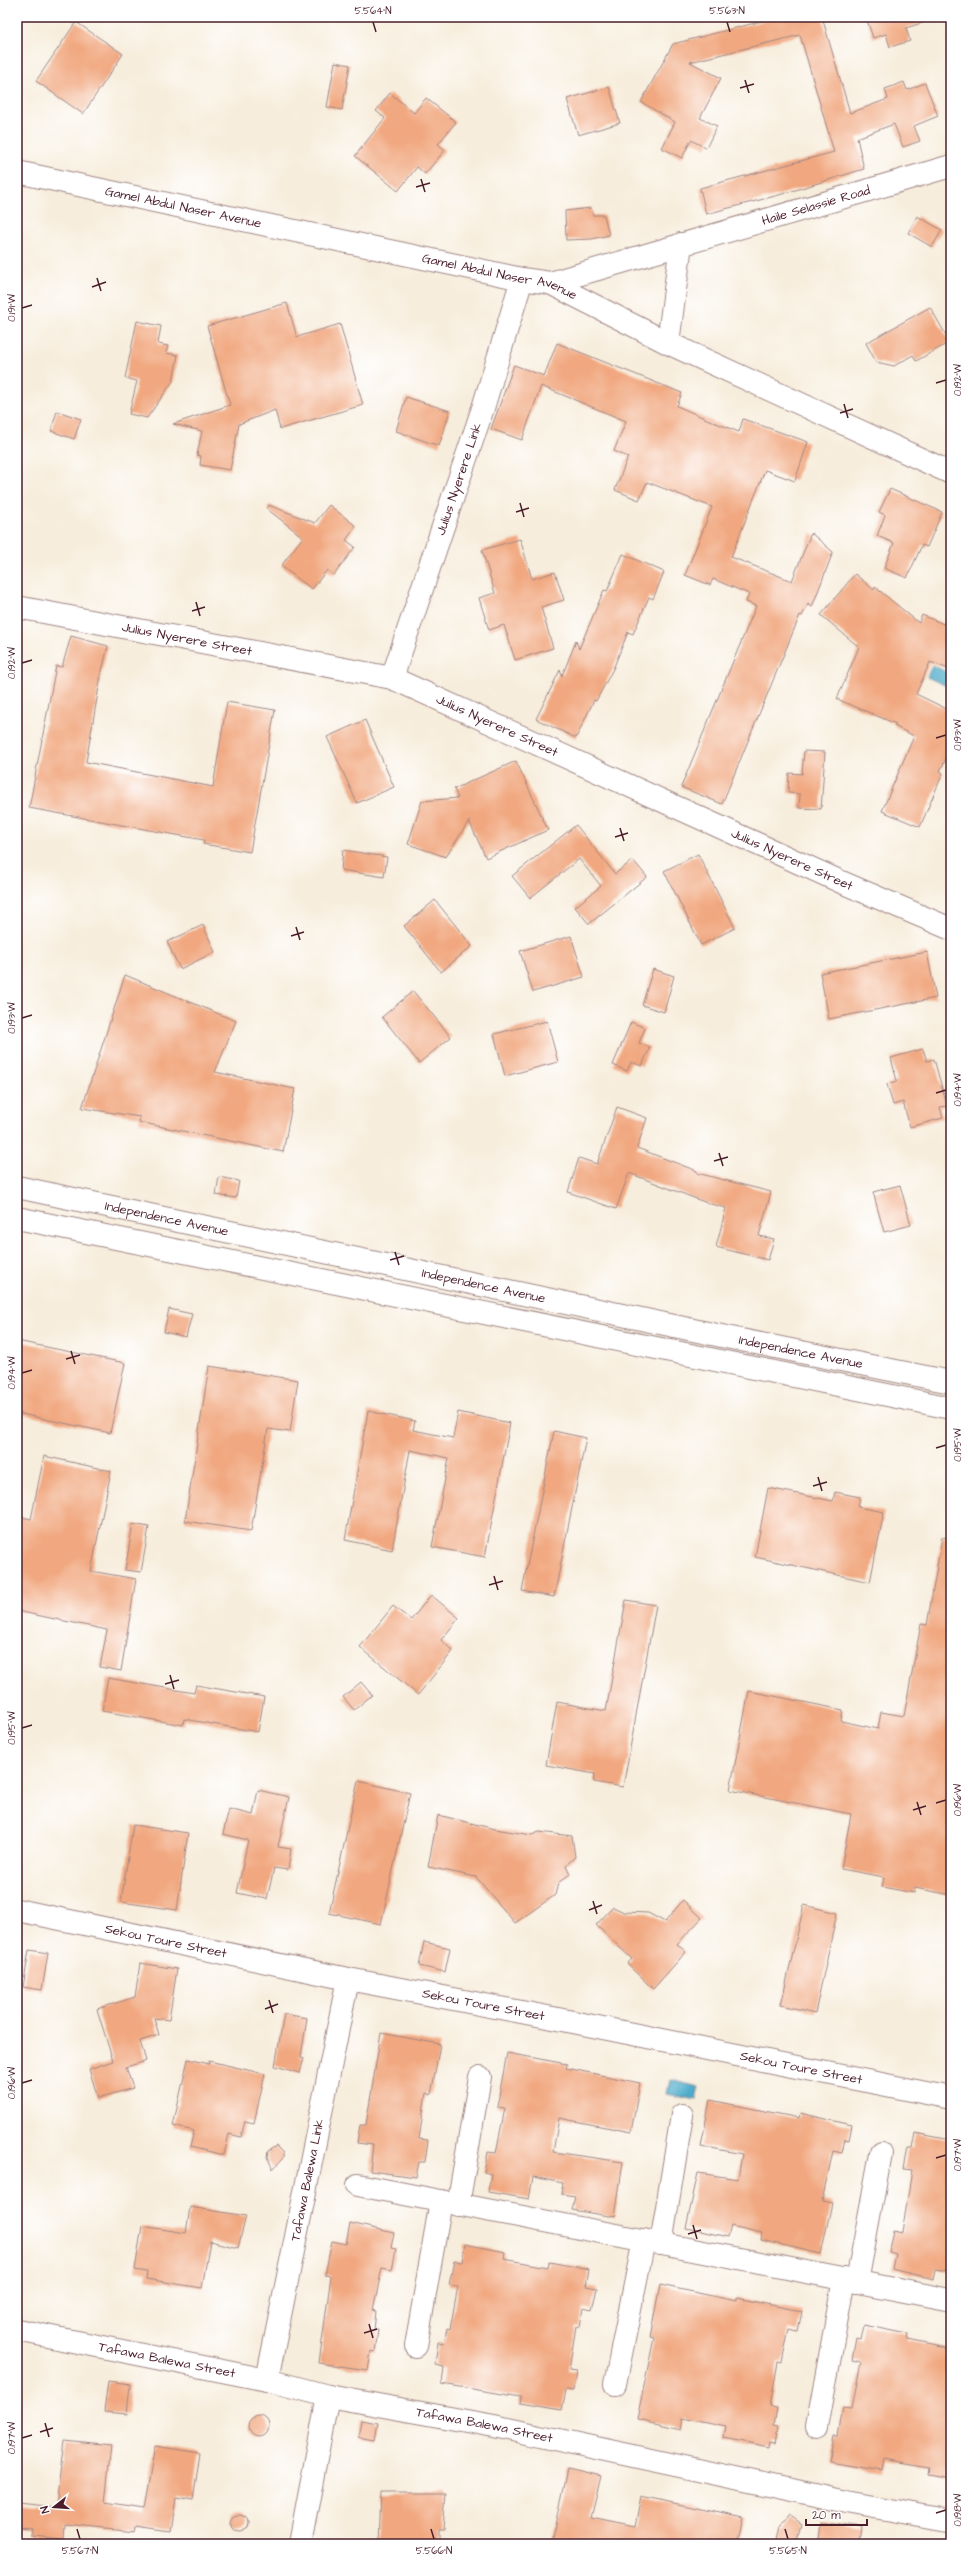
<svg xmlns="http://www.w3.org/2000/svg" width="968" height="2561" font-family="'Architects Daughter',sans-serif">
	<style>
		.water { fill: #4daccb; stroke: #4c667b }
		.building { fill: #f1a880 }
		.lines { fill: none; stroke-linecap: round; stroke-linejoin: round }
		.street-casing { stroke: #a08684; stroke-width: 24 }
		.primary-casing { stroke: #a08684; stroke-width: 24 }
		.street { stroke: #fff; stroke-width: 22 }
		.primary { stroke: #fff; stroke-width: 22 }
		.ticks { fill: none; stroke: #4a1f2b; stroke-width: 1.5 }
		.labels { text-anchor: middle; dominant-baseline: central; stroke-width: 3; stroke-linejoin: round; paint-order: stroke }
		.street-label { font-size: 13px; fill: #4a1f2b; stroke: #fff }
		.neatline { fill: none; stroke: #4a1f2b; stroke-width: 1.5 }
		.ticks-label { font-size: 10px; text-anchor: middle; fill: #4a1f2b }
	</style>
	<rect width="100%" height="100%" fill="#fff"/>
	<filter id="ink" filterUnits="userSpaceOnUse"><feTurbulence type="fractalNoise" baseFrequency=".025" numOctaves="2"/><feDisplacementMap in="SourceGraphic" scale="8" xChannelSelector="R" yChannelSelector="G"/><feConvolveMatrix kernelMatrix="1 2 1 2 8 2 1 2 1" color-interpolation-filters="sRGB"/></filter>
	<filter id="wash" filterUnits="userSpaceOnUse"><feTurbulence type="fractalNoise" baseFrequency=".012" numOctaves="4" result="noise"/><feDisplacementMap in="SourceGraphic" scale="16" xChannelSelector="R" yChannelSelector="G"/><feGaussianBlur stdDeviation="0.9" result="paint"/><feColorMatrix in="noise" values="0 0 0 0 0 0 0 0 0 0 0 0 0 0 0 0 0 1.4 0 .05"/><feComposite in="paint" operator="in"/></filter>
	<g filter="url(#wash)">
		<rect width="100%" height="100%" fill="#f7eddc"/>
		<g class="water">
			<polygon points="932,665 951,674 949,687 927,677"/>
			<polygon points="670,2080 699,2087 696,2100 667,2094"/>
		</g>
		<g id="blocks">
			<g class="building">
				<polygon points="778,17 822,17 850,113 888,99 885,89 904,82 907,90 925,83 938,116 914,126 920,141 903,147 894,124 857,138 864,169 779,195 706,214 700,188 834,152 800,35 690,62 721,78 700,118 717,126 706,148 691,140 682,158 662,148 675,122 641,102 673,44"/>
				<polygon points="866,17 928,17 928,21 906,28 910,41 890,47 886,34 873,38"/>
				<polygon points="76,22 123,54 83,114 36,81"/>
				<polygon points="335,62 350,65 342,110 327,107"/>
				<polygon points="609,87 620,123 578,135 567,99"/>
				<polygon points="390,93 414,113 426,98 456,122 438,144 445,150 425,174 417,167 398,191 355,156 385,118 376,111"/>
				<polygon points="591,208 593,215 604,215 609,235 592,239 566,240 565,211"/>
				<polygon points="917,216 942,230 932,247 908,233"/>
				<polygon points="287,303 297,337 340,324 363,405 280,429 275,410 239,424 230,470 200,465 201,456 197,455 202,431 173,424 230,405 207,326"/>
				<polygon points="930,307 950,342 916,361 913,355 894,366 876,362 866,343"/>
				<polygon points="137,321 161,326 158,344 168,346 166,353 178,355 173,381 147,418 129,414 137,381 125,378"/>
				<polygon points="557,343 682,393 677,406 716,423 739,432 743,419 808,442 795,481 765,470 731,557 792,581 811,533 833,552 812,607 808,604 802,616 800,615 722,804 681,787 756,606 746,602 749,594 713,579 710,585 685,575 712,507 647,482 639,500 615,490 628,457 614,451 626,421 541,386 522,440 491,429 514,365 544,376"/>
				<polygon points="406,397 450,411 439,446 396,431"/>
				<polygon points="57,411 81,419 74,439 51,431"/>
				<polygon points="890,489 942,512 927,547 922,545 907,578 884,568 894,543 877,536 885,515 879,512"/>
				<polygon points="269,505 315,523 329,505 356,526 346,540 355,547 334,575 327,570 312,589 281,566 303,537 267,509"/>
				<polygon points="520,539 532,579 555,572 564,600 541,607 553,648 515,660 504,625 489,630 479,598 495,593 482,550"/>
				<polygon points="623,554 664,572 653,599 649,597 633,634 628,632 613,669 596,701 594,700 576,738 536,719 560,670 562,676 576,641 579,649 604,590 607,591"/>
				<polygon points="855,574 874,590 875,587 919,623 922,615 951,627 951,670 930,662 916,694 951,711 951,748 940,771 943,773 920,827 882,811 914,736 894,726 896,724 837,699 859,647 821,615"/>
				<polygon points="71,636 108,646 101,675 86,762 213,787 227,702 275,710 250,852 203,844 204,840 29,808 56,666 62,667"/>
				<polygon points="365,720 394,787 357,803 327,737"/>
				<polygon points="804,751 825,752 821,809 799,808 800,794 788,793 789,773 802,774"/>
				<polygon points="516,761 548,830 486,858 469,821 446,857 408,844 422,801 458,798 454,789"/>
				<polygon points="576,825 615,874 633,860 647,877 589,924 575,907 601,886 579,859 530,898 512,876"/>
				<polygon points="343,850 387,857 384,877 341,870"/>
				<polygon points="698,854 735,928 701,945 664,871"/>
				<polygon points="435,900 472,946 441,972 404,926"/>
				<polygon points="203,925 215,952 180,969 167,942"/>
				<polygon points="571,936 584,977 533,992 520,951"/>
				<polygon points="927,952 936,998 829,1019 820,973"/>
				<polygon points="653,969 674,976 664,1012 642,1005"/>
				<polygon points="125,975 236,1021 215,1072 295,1089 283,1152 139,1122 140,1117 82,1108"/>
				<polygon points="413,991 451,1037 419,1063 382,1017"/>
				<polygon points="547,1021 558,1062 505,1076 494,1034"/>
				<polygon points="631,1022 645,1028 639,1043 650,1047 642,1066 631,1062 627,1071 613,1065"/>
				<polygon points="923,1049 927,1061 934,1059 947,1106 940,1107 943,1118 910,1127 903,1102 893,1105 887,1084 897,1081 891,1058"/>
				<polygon points="617,1107 647,1118 637,1148 697,1171 697,1173 771,1192 759,1236 774,1239 768,1260 716,1247 726,1208 707,1203 629,1173 616,1209 568,1192 579,1158 597,1164"/>
				<polygon points="219,1177 239,1181 236,1198 216,1195"/>
				<polygon points="900,1185 911,1225 884,1232 873,1192"/>
				<polygon points="169,1309 192,1314 186,1337 164,1332"/>
				<polygon points="17,1341 125,1363 110,1433 17,1413"/>
				<polygon points="209,1366 298,1380 290,1432 268,1429 251,1531 185,1521"/>
				<polygon points="368,1411 415,1421 413,1430 453,1438 458,1412 510,1423 485,1557 432,1547 449,1458 410,1450 392,1550 345,1540"/>
				<polygon points="554,1431 586,1438 554,1597 522,1591"/>
				<polygon points="44,1456 111,1471 91,1571 136,1579 121,1671 100,1667 107,1630 17,1611 17,1516 31,1519"/>
				<polygon points="768,1488 833,1501 835,1492 860,1497 858,1507 884,1512 870,1582 755,1557"/>
				<polygon points="133,1524 149,1527 141,1572 125,1570"/>
				<polygon points="942,1537 951,1538 951,1895 915,1888 914,1893 882,1887 884,1877 841,1869 851,1814 730,1790 749,1691 843,1710 841,1721 878,1729 881,1712 904,1716 921,1624 927,1625"/>
				<polygon points="431,1595 459,1618 441,1640 453,1651 418,1695 360,1647 393,1606 411,1620"/>
				<polygon points="626,1600 656,1605 623,1787 594,1782 595,1774 546,1765 557,1702 606,1711"/>
				<polygon points="108,1678 194,1693 196,1685 264,1697 258,1732 184,1719 183,1725 102,1711"/>
				<polygon points="361,1682 372,1695 354,1710 343,1697"/>
				<polygon points="358,1781 410,1793 381,1924 329,1913"/>
				<polygon points="258,1790 289,1797 278,1847 291,1849 288,1870 274,1868 267,1899 237,1893 248,1840 223,1834 229,1809 253,1815"/>
				<polygon points="438,1815 495,1829 532,1835 539,1832 572,1836 575,1857 566,1865 570,1874 558,1883 555,1895 515,1923 476,1877 428,1867"/>
				<polygon points="133,1825 188,1833 177,1910 121,1902"/>
				<polygon points="683,1900 702,1918 677,1944 686,1952 653,1989 627,1964 632,1959 596,1925 613,1907 624,1912 648,1913 665,1922"/>
				<polygon points="804,1905 837,1913 815,2013 781,2005"/>
				<polygon points="424,1942 450,1948 445,1972 419,1966"/>
				<polygon points="29,1950 48,1953 42,1990 23,1987"/>
				<polygon points="140,1963 177,1969 169,2020 154,2018 159,2035 140,2041 146,2061 126,2067 133,2088 98,2098 89,2069 113,2061 97,2009 135,1997"/>
				<polygon points="284,2014 307,2018 301,2057 304,2058 300,2073 275,2066"/>
				<polygon points="381,2033 440,2044 431,2095 426,2093 419,2139 428,2140 425,2162 419,2162 416,2177 370,2171 373,2145 357,2143 360,2125 366,2125"/>
				<polygon points="507,2053 567,2064 566,2068 640,2083 631,2132 559,2118 553,2152 623,2162 615,2217 572,2210 575,2196 561,2194 563,2183 533,2177 529,2199 488,2192 491,2174 484,2172 488,2152 496,2153 505,2108 497,2107"/>
				<polygon points="188,2059 209,2064 209,2061 265,2074 254,2123 245,2121 241,2137 229,2134 224,2155 190,2147 194,2131 173,2126"/>
				<polygon points="710,2100 799,2118 800,2113 852,2125 849,2140 845,2139 842,2153 833,2151 822,2201 832,2203 821,2254 761,2240 762,2233 731,2226 728,2237 686,2228 698,2173 738,2179 742,2154 701,2146"/>
				<polygon points="915,2133 951,2140 951,2262 949,2271 936,2269 934,2279 892,2269 895,2254 888,2252 893,2231 902,2233 912,2170 903,2169 907,2148 912,2148"/>
				<polygon points="276,2146 283,2153 283,2158 273,2169 267,2157 268,2151"/>
				<polygon points="190,2207 246,2216 238,2248 210,2241 202,2288 146,2279 147,2272 135,2270 142,2226 186,2233"/>
				<polygon points="350,2223 394,2233 391,2248 396,2249 392,2270 382,2268 373,2310 376,2311 374,2330 378,2330 375,2352 371,2351 368,2370 319,2363 331,2276 325,2275 332,2241 346,2244"/>
				<polygon points="465,2244 505,2252 504,2259 548,2267 549,2262 589,2269 586,2286 597,2288 592,2310 583,2308 580,2327 576,2326 569,2370 577,2371 574,2391 566,2390 562,2410 520,2403 521,2397 442,2384 444,2367 435,2365 438,2342 444,2343 447,2328 450,2329 458,2286 449,2285 454,2261 462,2262"/>
				<polygon points="660,2285 736,2301 736,2298 802,2311 798,2331 789,2329 782,2363 778,2362 770,2407 777,2408 774,2425 779,2426 776,2442 771,2441 770,2447 723,2438 725,2427 683,2418 681,2429 637,2419 654,2338 650,2337"/>
				<polygon points="864,2325 908,2334 907,2340 951,2349 951,2478 927,2474 928,2467 883,2459 881,2471 829,2462 834,2436 838,2436 843,2408 852,2409 861,2362 852,2360 856,2339 861,2340"/>
				<polygon points="108,2381 130,2384 127,2414 104,2412"/>
				<circle cx="259" cy="2426" r="10"/>
				<polygon points="361,2420 378,2423 375,2440 358,2437"/>
				<polygon points="64,2440 111,2445 105,2503 144,2509 155,2446 200,2453 193,2501 176,2498 171,2531 136,2526 135,2531 65,2524 64,2538 31,2535 32,2529 17,2528 17,2503 56,2507"/>
				<polygon points="568,2468 601,2476 591,2517 635,2526 641,2496 743,2518 737,2544 552,2544"/>
				<polygon points="380,2493 446,2493 443,2530 438,2530 438,2544 378,2544"/>
				<circle cx="239" cy="2523" r="8"/>
				<polygon points="789,2515 802,2524 797,2544 775,2544 779,2528"/>
				<polygon points="821,2521 862,2527 860,2544 819,2539"/>
			</g>
		</g>
	</g>
	<g filter="url(#ink)">
		<use href="#blocks" fill-opacity="0" stroke="#a08684" stroke-width="1"/>
		<g class="lines">
			<defs>
				<g id="street">
					<path id="s1" d="M17,172L522,279L550,283L668,343L951,473"/>
					<path id="s2" d="M550,283L951,166"/>
					<polyline points="668,343 681,244"/>
					<path id="s3" d="M17,607L392,678L839,881L951,929"/>
					<path id="s4" d="M392,678L483,408L522,279"/>
					<path id="s5" d="M17,1910L348,1979L558,2019L951,2098"/>
					<polyline points="358,2185 951,2300"/>
					<polyline points="458,2205 480,2077"/>
					<polyline points="661,2244 682,2115"/>
					<polyline points="857,2282 881,2153"/>
					<path id="s6" d="M17,2330L267,2380L328,2396L494,2426L847,2502L951,2521"/>
					<polyline points="416,2346 441,2201"/>
					<path id="s7" d="M267,2380L348,1979"/>
					<polyline points="615,2384 644,2240"/>
					<polyline points="817,2428 844,2279"/>
					<polyline points="300,2544 328,2396"/>
				</g>
				<g id="primary">
					<path id="s8" d="M17,1187L731,1338L951,1382"/>
					<polyline points="17,1218 951,1408"/>
				</g>
			</defs>
			<use href="#street" class="street-casing"/>
			<use href="#primary" class="primary-casing"/>
			<use href="#street" class="street"/>
			<use href="#primary" class="primary"/>
		</g>
	</g>
	<path class="ticks" d="M373,22L376,32M727,22L730,32M745,80L749,93M740,88L754,84M421,179L425,192M416,187L430,183M97,278L101,291M92,287L106,282M22,308L32,305M936,383L946,380M844,404L848,418M840,413L853,409M520,503L524,517M516,512L529,508M196,602L200,616M192,611L205,607M22,663L32,660M936,738L946,735M620,828L624,841M615,837L628,833M296,927L300,940M291,936L304,932M22,1018L32,1015M936,1093L946,1090M719,1153L723,1166M714,1161L728,1157M395,1252L399,1265M390,1260L404,1256M71,1351L75,1364M66,1359L80,1355M22,1373L32,1370M936,1448L946,1445M818,1477L822,1491M813,1486L827,1482M494,1576L498,1590M489,1585L503,1581M170,1675L174,1689M165,1684L179,1680M22,1728L32,1725M917,1802L921,1815M936,1803L946,1800M913,1810L926,1806M593,1901L597,1914M589,1910L602,1905M269,2000L273,2013M265,2009L278,2004M22,2083L32,2080M936,2158L946,2155M693,2225L697,2239M688,2234L701,2230M369,2324L373,2338M364,2333L377,2329M45,2423L49,2437M40,2432L53,2428M22,2438L32,2435M936,2513L946,2510M77,2529L80,2539M431,2529L434,2539M785,2529L788,2539"/>
	<g class="labels">
		<g class="street-label">
			<text stroke="none"><textPath href="#s2" startOffset="277">Haile Selassie Road</textPath></text>
			<text stroke="none"><textPath href="#s1" startOffset="170">Gamel Abdul Naser Avenue</textPath></text>
			<text stroke="none"><textPath href="#s1" startOffset="494">Gamel Abdul Naser Avenue</textPath></text>
			<text stroke="none"><textPath href="#s4" startOffset="210">Julius Nyerere Link</textPath></text>
			<text stroke="none"><textPath href="#s3" startOffset="173">Julius Nyerere Street</textPath></text>
			<text stroke="none"><textPath href="#s3" startOffset="497">Julius Nyerere Street</textPath></text>
			<text stroke="none"><textPath href="#s3" startOffset="821">Julius Nyerere Street</textPath></text>
			<text stroke="none"><textPath href="#s8" startOffset="153">Independence Avenue</textPath></text>
			<text stroke="none"><textPath href="#s8" startOffset="477">Independence Avenue</textPath></text>
			<text stroke="none"><textPath href="#s8" startOffset="801">Independence Avenue</textPath></text>
			<text stroke="none"><textPath href="#s5" startOffset="152">Sekou Toure Street</textPath></text>
			<text stroke="none"><textPath href="#s5" startOffset="476">Sekou Toure Street</textPath></text>
			<text stroke="none"><textPath href="#s5" startOffset="800">Sekou Toure Street</textPath></text>
			<text stroke="none"><textPath href="#s7" startOffset="204">Tafawa Balewa Link</textPath></text>
			<text stroke="none"><textPath href="#s6" startOffset="153">Tafawa Balewa Street</textPath></text>
			<text stroke="none"><textPath href="#s6" startOffset="477">Tafawa Balewa Street</textPath></text>
		</g>
	</g>
	<rect width="968" height="2561" fill="none" stroke="#fff" stroke-width="44"/>
	<g transform="translate(54 2507) rotate(253)" stroke="#ffffff" stroke-width="3" paint-order="stroke">
	<path d="M0-3L7 15L0 10L-7 15Z" fill="#4a1f2b"/>
	<text y="-6" font-size="11" font-weight="bold" text-anchor="middle" fill="#4a1f2b">N</text>
	</g>
	<path d="M806 2519v6h61v-6" fill="none" stroke="#4a1f2b" stroke-width="2"/>
	<text x="812" y="2519" font-size="12" fill="#4a1f2b" stroke="#ffffff" stroke-width="3" paint-order="stroke">20 m</text>
	<rect x="22" y="22" width="924" height="2517" class="neatline"/>
	<g class="ticks-label">
		<text x="373" y="14">5.564°N</text>
		<text x="727" y="14">5.563°N</text>
		<text transform="translate(11 308) rotate(-90)" y="4">0.191°W</text>
		<text transform="translate(957 380) rotate(-90)" y="4">0.192°W</text>
		<text transform="translate(11 663) rotate(-90)" y="4">0.192°W</text>
		<text transform="translate(957 735) rotate(-90)" y="4">0.193°W</text>
		<text transform="translate(11 1018) rotate(-90)" y="4">0.193°W</text>
		<text transform="translate(957 1090) rotate(-90)" y="4">0.194°W</text>
		<text transform="translate(11 1373) rotate(-90)" y="4">0.194°W</text>
		<text transform="translate(957 1445) rotate(-90)" y="4">0.195°W</text>
		<text transform="translate(11 1728) rotate(-90)" y="4">0.195°W</text>
		<text transform="translate(957 1800) rotate(-90)" y="4">0.196°W</text>
		<text transform="translate(11 2083) rotate(-90)" y="4">0.196°W</text>
		<text transform="translate(957 2155) rotate(-90)" y="4">0.197°W</text>
		<text transform="translate(11 2438) rotate(-90)" y="4">0.197°W</text>
		<text transform="translate(957 2510) rotate(-90)" y="4">0.198°W</text>
		<text x="80" y="2554">5.567°N</text>
		<text x="434" y="2554">5.566°N</text>
		<text x="788" y="2554">5.565°N</text>
	</g>
</svg>
